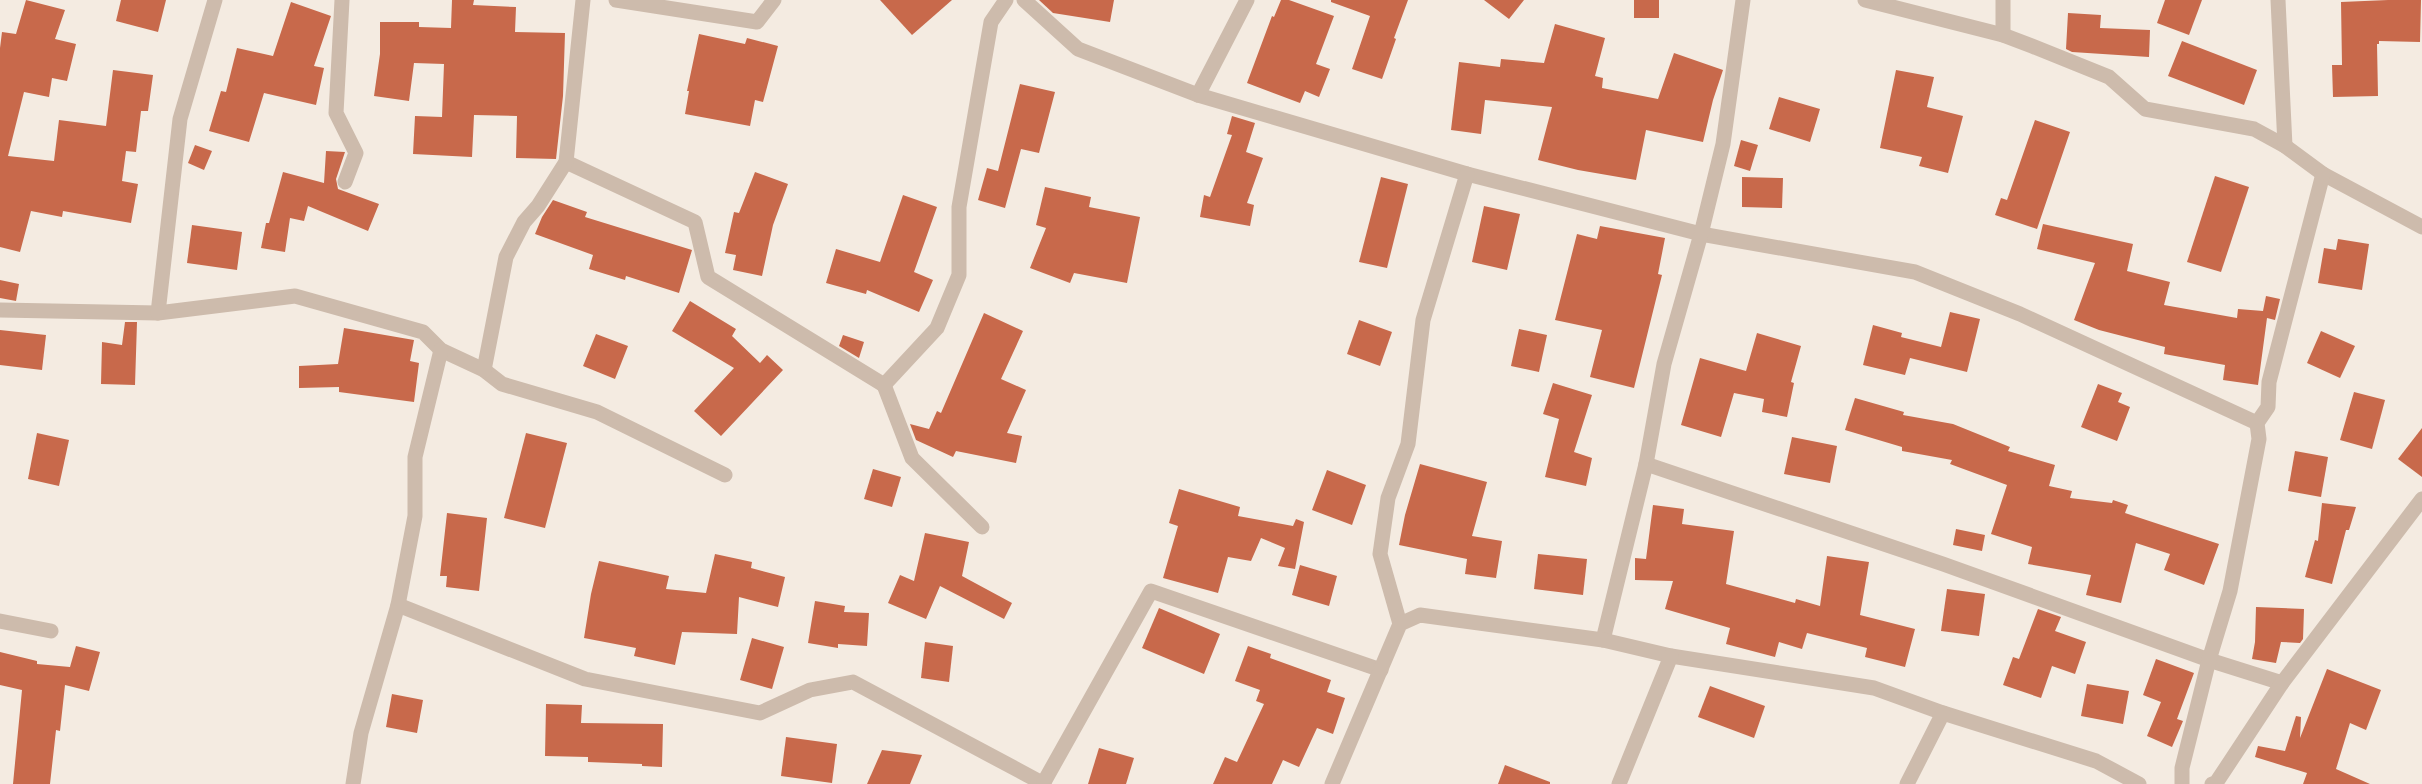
<svg xmlns="http://www.w3.org/2000/svg" width="2422" height="784" font-family="'Public Sans',sans-serif">
	<style>
		.building { fill: #c8694b }
		.lines { fill: none; stroke-linecap: round; stroke-linejoin: round }
		.street { stroke: #cdbbac; stroke-width: 15 }
	</style>
	<rect width="100%" height="100%" fill="#f4ebe1"/>
	<g class="building">
		<polygon points="26,0 65,10 55,39 76,44 67,81 52,78 49,97 24,92 8,156 54,161 59,120 106,126 113,70 153,75 148,111 141,111 136,152 126,151 122,181 138,184 131,223 63,211 62,217 31,211 20,252 0,247 0,48 2,32 16,34"/>
		<polygon points="121,0 166,0 158,32 116,21"/>
		<polygon points="452,0 474,0 473,5 516,7 515,32 565,33 563,96 556,159 516,158 517,116 474,115 472,157 413,154 415,116 442,117 444,64 414,63 409,101 374,96 380,54 380,22 419,22 419,27 451,28"/>
		<polygon points="880,0 952,0 912,35"/>
		<polygon points="1039,0 1114,0 1110,22 1053,13"/>
		<polygon points="1281,0 1289,0 1334,16 1316,64 1330,69 1319,97 1305,91 1300,103 1247,83 1272,16 1274,17"/>
		<polygon points="1331,0 1408,0 1394,38 1396,39 1382,79 1352,69 1370,16 1331,2"/>
		<polygon points="1484,0 1524,0 1509,19"/>
		<rect x="1634" y="0" width="25" height="18"/>
		<polygon points="2165,0 2202,0 2189,35 2157,23"/>
		<polygon points="2388,0 2421,0 2420,42 2379,41 2379,44 2377,44 2378,96 2333,97 2332,65 2342,65 2341,2"/>
		<polygon points="291,2 331,16 314,66 324,68 316,105 264,93 249,142 209,131 221,91 226,92 237,48 273,56"/>
		<polygon points="2068,13 2101,15 2100,28 2150,30 2149,57 2072,52 2066,49"/>
		<polygon points="1555,24 1605,38 1595,76 1603,78 1602,88 1658,99 1674,53 1723,70 1713,100 1703,142 1646,130 1636,180 1578,170 1538,160 1552,107 1485,100 1481,134 1451,130 1459,62 1500,67 1501,59 1544,63"/>
		<polygon points="699,34 745,44 747,38 778,46 763,102 755,100 750,126 685,114 689,91 687,91"/>
		<polygon points="2182,41 2257,70 2244,105 2168,76"/>
		<polygon points="1896,70 1934,77 1927,107 1963,116 1948,173 1919,166 1922,157 1880,148"/>
		<polygon points="1020,84 1055,92 1039,153 1021,149 1005,208 978,200 987,168 998,171"/>
		<polygon points="1779,97 1820,109 1810,142 1769,129"/>
		<polygon points="1232,116 1255,123 1246,152 1263,158 1247,203 1254,205 1250,226 1200,217 1204,195 1210,197 1232,135 1227,134"/>
		<polygon points="2035,120 2070,132 2037,229 1995,215 2001,198 2007,200"/>
		<polygon points="1741,140 1758,145 1750,171 1734,166"/>
		<polygon points="195,145 212,151 204,170 188,163"/>
		<polygon points="326,151 345,152 336,179 338,189 379,204 368,231 308,206 304,221 290,218 285,252 261,248 266,223 269,223 283,172 324,183"/>
		<polygon points="755,172 788,184 773,225 762,276 733,270 736,255 725,253 734,212 739,213"/>
		<polygon points="2215,176 2249,187 2221,272 2187,262"/>
		<polygon points="1381,177 1408,184 1387,268 1359,262"/>
		<polygon points="1742,177 1783,178 1782,208 1742,207"/>
		<polygon points="1045,187 1091,197 1089,207 1140,217 1127,283 1074,273 1070,283 1030,268 1046,228 1036,225"/>
		<polygon points="903,195 937,207 914,272 933,280 919,312 867,290 866,294 826,283 836,249 880,262"/>
		<polygon points="553,200 587,212 585,217 692,250 679,293 626,276 625,280 589,269 593,255 535,234 542,217"/>
		<polygon points="1484,206 1520,214 1507,270 1472,262"/>
		<polygon points="2043,224 2133,244 2127,271 2170,282 2164,305 2237,318 2238,309 2263,311 2266,296 2280,299 2275,320 2267,318 2258,385 2223,380 2225,365 2164,354 2165,347 2099,330 2074,320 2095,263 2037,249"/>
		<polygon points="192,225 242,232 237,270 187,263"/>
		<polygon points="1600,226 1665,238 1658,274 1662,275 1634,388 1590,377 1602,330 1555,320 1577,234 1597,239"/>
		<polygon points="2338,239 2369,244 2362,290 2318,283 2324,248 2336,250"/>
		<polygon points="0,280 19,284 16,301 0,298"/>
		<polygon points="690,301 736,329 732,336 760,363 767,355 783,370 721,436 694,411 734,368 672,331"/>
		<polygon points="1950,312 1980,319 1967,372 1910,358 1905,375 1863,365 1873,325 1902,333 1901,337 1941,347"/>
		<polygon points="984,313 1023,331 1001,379 1026,390 1007,433 1022,436 1016,463 956,451 953,457 916,440 910,424 929,429 937,411 941,413"/>
		<polygon points="1359,320 1392,332 1380,366 1347,354"/>
		<polygon points="125,322 137,322 135,385 101,384 102,342 122,345"/>
		<polygon points="344,328 414,340 410,361 419,363 414,402 339,392 339,387 299,388 299,366 338,364"/>
		<polygon points="1519,329 1547,335 1539,372 1511,366"/>
		<polygon points="0,330 46,335 42,370 0,365"/>
		<polygon points="2321,331 2355,346 2340,378 2307,363"/>
		<polygon points="1757,333 1801,346 1791,382 1794,383 1787,417 1762,412 1764,399 1734,393 1721,437 1681,425 1700,358 1746,371"/>
		<polygon points="596,334 628,346 615,379 583,366"/>
		<polygon points="843,335 864,342 859,358 839,346"/>
		<polygon points="1553,383 1592,395 1574,452 1592,458 1586,486 1545,477 1559,419 1543,414"/>
		<polygon points="2098,384 2122,393 2118,402 2130,407 2117,441 2081,427"/>
		<polygon points="2354,392 2385,400 2372,449 2340,440"/>
		<polygon points="1855,398 1904,412 1903,415 1953,424 2010,447 2008,451 2055,465 2049,486 2072,491 2070,498 2112,503 2113,500 2128,505 2125,513 2219,544 2204,585 2164,570 2170,554 2136,543 2121,603 2086,595 2091,575 2028,564 2032,547 1991,534 2007,485 1950,464 1952,460 1902,451 1902,447 1845,430"/>
		<polygon points="2422,428 2422,477 2398,459"/>
		<polygon points="37,433 69,440 59,486 28,479"/>
		<polygon points="526,433 567,443 545,528 504,518"/>
		<polygon points="1792,437 1837,446 1830,483 1784,474"/>
		<polygon points="2295,451 2328,457 2321,497 2288,491"/>
		<polygon points="1420,464 1487,482 1472,536 1502,541 1496,578 1465,574 1467,559 1399,545 1405,515"/>
		<polygon points="873,469 901,477 892,507 864,499"/>
		<polygon points="1327,470 1366,485 1352,525 1312,510"/>
		<polygon points="1179,489 1240,507 1238,516 1293,526 1296,519 1304,522 1295,569 1278,566 1285,548 1261,538 1251,561 1228,557 1218,593 1163,578 1178,526 1169,523"/>
		<polygon points="2322,503 2356,507 2349,530 2346,530 2332,584 2305,577 2315,540 2318,541"/>
		<polygon points="1653,505 1684,509 1682,524 1734,531 1726,584 1795,603 1796,599 1820,606 1827,556 1869,562 1860,615 1915,629 1905,667 1865,657 1867,648 1807,633 1802,649 1779,642 1775,657 1726,644 1730,628 1665,609 1673,581 1635,580 1635,558 1646,559"/>
		<polygon points="447,513 487,518 479,591 446,587 447,576 440,576"/>
		<polygon points="1956,529 1985,535 1982,551 1953,545"/>
		<polygon points="925,533 969,542 962,576 1012,603 1004,619 940,586 926,619 888,603 900,575 914,581"/>
		<polygon points="715,554 752,562 751,568 785,577 778,607 739,597 737,634 682,632 675,665 634,656 636,648 584,638 591,594 599,561 669,576 666,589 706,593"/>
		<polygon points="1538,554 1587,559 1583,595 1534,589"/>
		<polygon points="1300,565 1337,576 1329,606 1292,595"/>
		<polygon points="1947,589 1985,594 1979,636 1941,631"/>
		<polygon points="815,601 845,606 844,612 869,613 867,646 838,644 838,648 808,643"/>
		<polygon points="2256,607 2304,609 2303,639 2300,643 2281,642 2276,663 2252,659 2255,642"/>
		<polygon points="1159,608 1220,634 1204,674 1142,648"/>
		<polygon points="2038,609 2061,617 2055,631 2086,642 2075,674 2052,666 2041,698 2003,685 2013,657 2019,659"/>
		<polygon points="752,638 784,647 772,689 740,680"/>
		<polygon points="925,642 953,646 949,682 921,678"/>
		<polygon points="76,646 100,652 89,691 65,685 60,731 56,730 50,784 13,784 22,690 0,685 0,652 37,661 37,664 70,667"/>
		<polygon points="1248,646 1271,654 1270,658 1331,680 1327,692 1345,698 1333,734 1317,728 1299,767 1283,760 1272,784 1213,784 1225,757 1237,762 1264,704 1256,701 1260,690 1235,681"/>
		<polygon points="2156,659 2194,673 2177,719 2183,721 2172,747 2147,736 2161,702 2143,695"/>
		<polygon points="2327,669 2381,690 2366,730 2350,723 2336,769 2370,784 2303,784 2307,773 2255,757 2258,746 2285,751 2296,716 2301,717 2300,738"/>
		<polygon points="2087,684 2129,691 2123,724 2081,716"/>
		<polygon points="1710,686 1765,706 1754,738 1698,717"/>
		<polygon points="392,694 423,700 417,733 386,727"/>
		<polygon points="546,704 582,705 581,723 663,724 662,767 642,766 642,764 588,762 588,757 545,756"/>
		<polygon points="786,737 837,744 832,783 781,776"/>
		<polygon points="1099,748 1134,758 1126,784 1088,784"/>
		<polygon points="882,750 922,755 910,784 867,784"/>
		<polygon points="1505,765 1550,782 1550,784 1498,784"/>
	</g>
	<g class="lines">
		<g class="street">
			<polyline points="342,0 336,113 356,153 345,182"/>
			<polyline points="616,0 757,22 774,0"/>
			<polyline points="1024,0 1078,49 1198,95 1467,174 1701,234 1915,272 2020,314 2257,423"/>
			<polyline points="1865,0 2003,35 2032,46 2109,77 2145,109 2254,129 2285,146 2323,174 2422,227"/>
			<polyline points="2003,0 2003,35"/>
			<polyline points="2278,0 2285,146"/>
			<polyline points="1198,95 1247,0"/>
			<polyline points="566,162 695,222 708,277 884,385 937,328 959,275 959,207 991,22 1006,0"/>
			<polyline points="0,310 158,313 295,296 423,332 441,350 484,370 502,384 597,412 725,475"/>
			<polyline points="158,313 180,119 215,0"/>
			<polyline points="484,370 506,257 524,222 538,206 566,162 583,0"/>
			<polyline points="884,385 912,458 982,527"/>
			<polyline points="1646,464 1943,564 2209,660 2282,683"/>
			<polyline points="398,605 585,679 760,713 810,690 853,682 1044,784"/>
			<polyline points="0,621 51,631"/>
			<polyline points="1400,624 1380,554 1388,498 1408,444 1423,320 1467,174"/>
			<polyline points="1603,640 1646,464 1664,364 1701,234 1723,144 1743,0"/>
			<polyline points="1044,782 1151,591 1381,670"/>
			<polyline points="353,784 361,733 398,605 415,516 415,457 441,350"/>
			<polyline points="1332,784 1400,624 1420,615 1603,640 1671,656 1874,688 1943,713 2096,761 2139,784"/>
			<polyline points="1619,784 1671,656"/>
			<polyline points="1907,784 1943,713"/>
			<polyline points="2182,784 2182,768 2209,660 2230,591 2259,439 2257,423 2268,407 2269,382 2323,174"/>
			<polyline points="2212,784 2216,783 2282,683 2422,499"/>
		</g>
	</g>
</svg>
